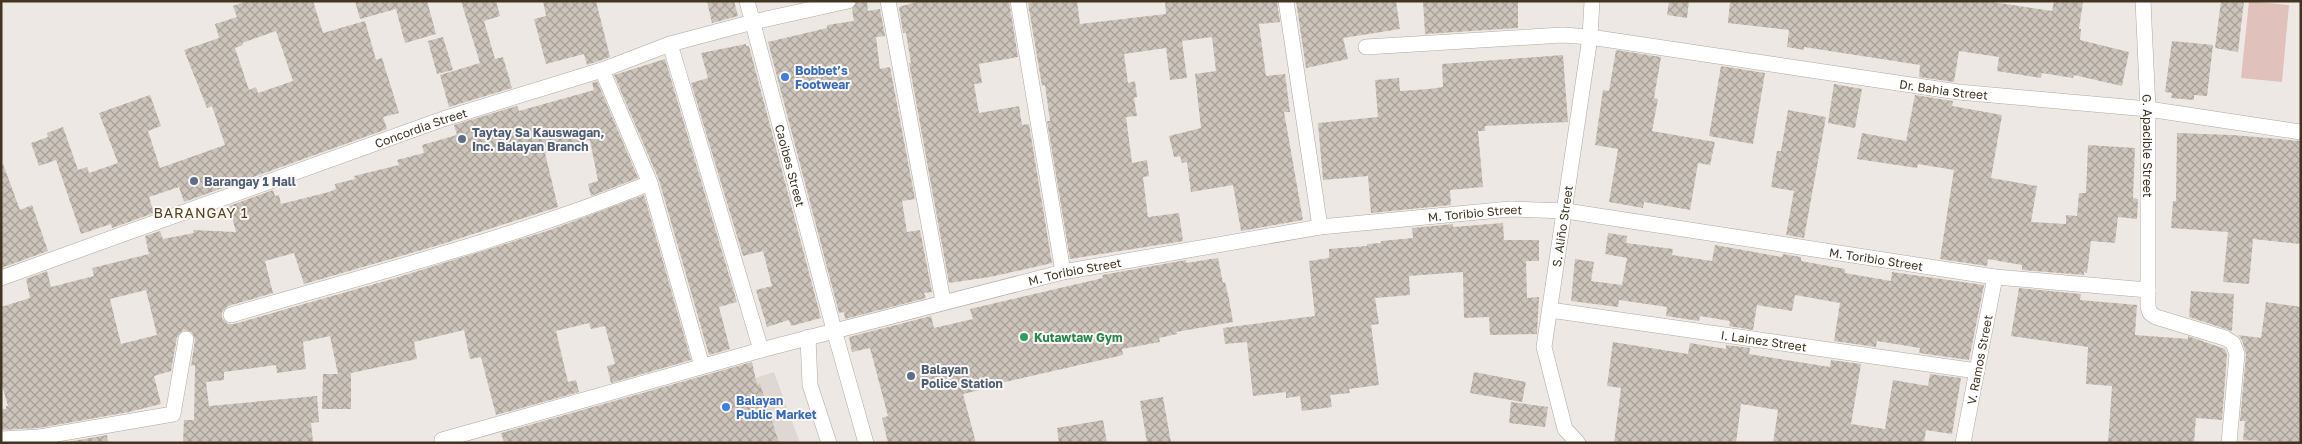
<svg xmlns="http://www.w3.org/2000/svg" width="2302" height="444" font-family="'Golos Text',sans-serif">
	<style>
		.built { fill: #ded7d2 }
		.garden { fill: #e1c1bb }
		.building { fill: url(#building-cross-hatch); fill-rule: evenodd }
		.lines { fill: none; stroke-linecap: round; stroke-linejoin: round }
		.minor-casing { stroke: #b0a89e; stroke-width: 16 }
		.minor { stroke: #fff; stroke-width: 15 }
		.shop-dot { fill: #3f7fe0; stroke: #faf7f5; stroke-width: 2 }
		.service-dot { fill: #5c6f8a; stroke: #faf7f5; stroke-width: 2 }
		.leisure-dot { fill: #2e9e5b; stroke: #faf7f5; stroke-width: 2 }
		.labels { text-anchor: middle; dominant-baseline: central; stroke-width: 4; stroke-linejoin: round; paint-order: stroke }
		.shop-label { font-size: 12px; font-weight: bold; fill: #366cbe; stroke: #faf7f5; text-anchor: start }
		.street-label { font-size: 12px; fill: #413521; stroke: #faf7f5 }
		.service-label { font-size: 12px; font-weight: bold; fill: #4e5e75; stroke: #faf7f5; text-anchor: start }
		.leisure-label { font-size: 12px; font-weight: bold; fill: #27864d; stroke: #faf7f5; text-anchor: start }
		.neighbourhood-label { font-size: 14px; letter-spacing: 1px; fill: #55411c; stroke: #faf7f5 }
	</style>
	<defs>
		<pattern id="building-cross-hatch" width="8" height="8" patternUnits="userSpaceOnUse" patternTransform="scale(1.25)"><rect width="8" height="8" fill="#ccc4bb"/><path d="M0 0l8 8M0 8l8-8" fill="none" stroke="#a7a098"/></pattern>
	</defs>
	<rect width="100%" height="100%" fill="#eee8e4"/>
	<polygon class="built" points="774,372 800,443 558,443"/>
	<polygon class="garden" points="2249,1 2289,5 2282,82 2241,78"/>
	<g class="building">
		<path d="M247,1H313L323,33L365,21L376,60L382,58L399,113L383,117L387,129L184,202L179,187L149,197L154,213L112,228L111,224L81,234L56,160L39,166L31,143L48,137L47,133L63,127L78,170L87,167L89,173L118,163L99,113L150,95L161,126L148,131L160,168L225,145L212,106L207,108L184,50L219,38L215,24L237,17L233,6ZM276,31L293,81L258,93L256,87L249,90L235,48L243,45L242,43Z"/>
		<polygon points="355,1 427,1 436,34 405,43 396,9 360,19"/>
		<polygon points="461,1 496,1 500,16 484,21 495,59 503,57 512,88 449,107 440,75 480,63"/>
		<polygon points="543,1 596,1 610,57 587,65 584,54 546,64 534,19 546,16"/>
		<polygon points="707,1 734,1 738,16 712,23"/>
		<polygon points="857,1 867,1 868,11 880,9 885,36 876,37 880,69 890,67 915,199 902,201 907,232 920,230 932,292 924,293 926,298 845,319 844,312 839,313 768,42 827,28 827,25 854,21 852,9"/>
		<polygon points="919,1 1009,1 1018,57 979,64 982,83 974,84 979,113 1019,106 1022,125 1029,124 1052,263 990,277 949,283 909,63 911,63 906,33 903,33 899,7"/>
		<polygon points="1041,1 1077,1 1080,24 1166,14 1165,1 1277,1 1280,22 1259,24 1266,76 1285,74 1290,112 1284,112 1303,220 1241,231 1233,185 1191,192 1187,162 1182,163 1180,156 1174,157 1169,136 1201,128 1195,74 1216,71 1212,37 1182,41 1187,78 1170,80 1166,48 1124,54 1128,83 1135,81 1137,97 1134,98 1137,116 1126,117 1132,163 1147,160 1149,176 1143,177 1148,217 1179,213 1183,241 1070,259 1047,121 1050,121 1045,85 1042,86 1028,3"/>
		<polygon points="1296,1 1396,1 1400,29 1343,38 1348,59 1306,68"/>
		<polygon points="1423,1 1518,1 1518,28 1425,34"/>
		<polygon points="1669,1 1689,1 1687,18 1667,15"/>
		<polygon points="1730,1 1986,1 2052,11 2054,1 2083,1 2079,29 2081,29 2080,40 2129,52 2122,86 2074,75 2073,78 2042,73 2041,78 1997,71 1999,57 1959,51 1954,82 1919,77 1920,65 1804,47 1804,50 1787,47 1789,30 1728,23"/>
		<polygon points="2221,1 2244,1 2238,52 2215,48"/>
		<polygon points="443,37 453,70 437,74 428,41"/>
		<polygon points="2172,41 2213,45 2207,96 2194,95 2194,100 2171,98 2172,93 2165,92"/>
		<polygon points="746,44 746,46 749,46 821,318 791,326 789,320 767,327 756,290 772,286 763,251 743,256 691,83 708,78 701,53"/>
		<polygon points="1616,50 1661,57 1654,98 1658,99 1652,131 1715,142 1710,165 1698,163 1690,210 1644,202 1643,208 1609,202 1618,149 1595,145 1603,90 1609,91"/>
		<polygon points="1563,55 1568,122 1485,126 1485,131 1478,131 1483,187 1450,190 1451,205 1371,213 1368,176 1323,180 1318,123 1378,117 1375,80 1399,78 1400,91 1429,89 1443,87 1442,64"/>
		<polygon points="665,59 737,302 719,307 730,349 709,355 659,180 614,75"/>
		<polygon points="1721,66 1765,73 1753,144 1709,136"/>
		<path d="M597,81L638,178L591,196L588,184L598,181L590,140L556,147L557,150L545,153L558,207L439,245L304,284L294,253L265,261L273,293L228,306L222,312V318L228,324H234L392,279L550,230L644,195L691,360L611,383L607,366L615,364L605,326L591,329L589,323L556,331L568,382L576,380L579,392L496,415L481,357L470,359L464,330L414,342L417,359L351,373V409H322L323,374H338L330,336L303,342L306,369L277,373L276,365L224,372V380L206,382L209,406L317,396L319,422L311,423L313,442L183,443L184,420H194L195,365L191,366L195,340L192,332L183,330L177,337L171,371L154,376L161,404L129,412L39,428L1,430V409H6V406H8L1,382V307L30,298L26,279L47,271L51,287L94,276L92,268L149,254L145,236L160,231L163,239L194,233L193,230L236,232L229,206L273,190L275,196L279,195L281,204L329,192L336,189L335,184L355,179L354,176L399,165L397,160L424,153L422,145L457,135L454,125L517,106L519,111L594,90L592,83ZM146,290L157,335L121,344L110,299Z"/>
		<polygon points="1834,84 1862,89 1855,128 1828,123"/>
		<polygon points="1915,95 1953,101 1952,106 2002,115 1991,178 2037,186 2031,222 2066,224 2066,215 2077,216 2079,193 2086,193 2088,145 2135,148 2133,198 2138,199 2137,219 2118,217 2115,243 2091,241 2087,273 2084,272 2084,275 2022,270 2022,265 1988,259 1987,266 1940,259 1954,170 1918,164 1917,168 1857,159 1862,133 1906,141"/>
		<polygon points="1788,110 1826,117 1804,238 1786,235 1794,191 1771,187 1777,151 1781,151"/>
		<polygon points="2177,133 2233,135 2301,141 2301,244 2253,239 2249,284 2223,282 2228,232 2171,228 2173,201 2176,201"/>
		<polygon points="1,164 3,164 20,210 32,205 48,251 1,268"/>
		<polygon points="1503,223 1504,240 1539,240 1539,261 1526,261 1527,298 1539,297 1537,334 1490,335 1489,317 1464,318 1463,272 1409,276 1410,295 1375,298 1379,324 1371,325 1379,385 1349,389 1350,393 1330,395 1332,407 1302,411 1300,396 1286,398 1286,392 1253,396 1247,342 1225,344 1223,328 1315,316 1309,261 1329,258 1329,249 1367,246 1367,244 1381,243 1381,241 1413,238 1412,228 1453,224 1453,227"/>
		<polygon points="1608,233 1627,236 1626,243 1673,249 1672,255 1712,261 1715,245 1782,257 1783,254 1801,257 1801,261 1845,269 1845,273 1891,281 1892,272 1984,285 1969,360 1919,353 1920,348 1877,341 1876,347 1834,341 1840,303 1795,295 1792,311 1757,305 1753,330 1729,326 1730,321 1700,316 1699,321 1666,316 1667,307 1619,300 1618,307 1571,301 1575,259 1594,262 1591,281 1622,285 1627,258 1605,254"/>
		<polygon points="1218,258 1223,283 1225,282 1229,299 1233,322 1176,332 1177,334 1159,338 1160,342 1122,349 1123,355 983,387 984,389 963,394 976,443 888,443 882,418 888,416 870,348 852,352 849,337 931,316 934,328 973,319 970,309 1103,278 1102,275 1186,260 1186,263"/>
		<polygon points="2019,288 2081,294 2080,300 2137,305 2135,335 2188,339 2188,336 2225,349 2227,355 2222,420 2196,418 2194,443 2108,443 2112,386 2086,384 2088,347 2011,336"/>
		<polygon points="2191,291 2234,294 2232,331 2189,317"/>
		<polygon points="2266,302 2301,307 2301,443 2243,440 2245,421 2240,421 2246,354 2242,340 2238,335 2261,338"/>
		<polygon points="1613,342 1688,354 1690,343 1726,349 1726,345 1750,348 1749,354 1830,367 1831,360 1861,364 1851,424 1885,429 1893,380 1928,386 1930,374 1961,378 1952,434 1926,430 1924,443 1773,443 1778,410 1741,404 1736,443 1614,443 1621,388 1607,386"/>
		<polygon points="752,362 757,385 760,384 779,443 504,443 501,433"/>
		<polygon points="1474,372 1526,382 1522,402 1470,393"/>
		<polygon points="1163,397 1171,443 1147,443 1140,401"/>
		<polygon points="1511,402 1548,407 1545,427 1509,423"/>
		<polygon points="1103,420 1107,443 1059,443 1057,428"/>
		<polygon points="107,435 108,443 62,443"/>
	</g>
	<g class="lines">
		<defs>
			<g id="minor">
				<path id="s1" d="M747,1L834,330L866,443"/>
				<polyline points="888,1 943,301"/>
				<polyline points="1018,1 1063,272"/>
				<polyline points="1286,1 1320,227"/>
				<path id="s2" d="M2143,1L2148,109V307L2150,313L2156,317L2225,338L2233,343L2237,354L2229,443"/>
				<polyline points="670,44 761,350"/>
				<path id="s3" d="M1366,47L1563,35L1590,37L1958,92L2148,109L2301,132"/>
				<polyline points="602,70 650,183 702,366"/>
				<path id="s4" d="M1,278L443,119L602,70L670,44L753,22L848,1"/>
				<path id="s5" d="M1550,310L1977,371"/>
				<path d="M231,315C371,274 514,238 650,183"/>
				<polyline points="808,337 810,385 829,443"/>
				<polyline points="1,439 40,437"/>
				<path id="s6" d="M442,440L761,350L1063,272L1320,227L1510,209L1566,211L1995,277L2148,290"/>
				<polyline points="40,443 40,437 173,414 186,339"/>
				<path id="s7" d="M1578,443L1565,429L1544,347L1590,37L1592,1"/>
				<path id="s8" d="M1963,443L1995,277"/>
			</g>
		</defs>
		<use href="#minor" class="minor-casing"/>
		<use href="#minor" class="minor"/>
	</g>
	<g class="shop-dot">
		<circle cx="785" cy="77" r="5"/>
		<circle cx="726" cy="407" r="5"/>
	</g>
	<g class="service-dot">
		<circle cx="462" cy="139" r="5"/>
		<circle cx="194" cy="181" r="5"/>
		<circle cx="911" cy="376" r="5"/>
	</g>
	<circle class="leisure-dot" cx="1024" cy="337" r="5"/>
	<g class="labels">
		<g class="shop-label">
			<text x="795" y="70">Bobbet’s<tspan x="795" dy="14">Footwear</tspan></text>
			<text x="736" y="400">Balayan<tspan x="736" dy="14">Public Market</tspan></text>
		</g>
		<g class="street-label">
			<text stroke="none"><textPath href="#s3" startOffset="582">Dr. Bahia Street</textPath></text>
			<text stroke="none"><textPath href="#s4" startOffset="446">Concordia Street</textPath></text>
			<text stroke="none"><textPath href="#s2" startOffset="145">G. Apacible Street</textPath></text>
			<text stroke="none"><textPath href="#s1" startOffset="170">Caoibes Street</textPath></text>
			<text stroke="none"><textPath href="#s6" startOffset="1060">M. Toribio Street</textPath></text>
			<text stroke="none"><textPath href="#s7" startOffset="226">S. Aliño Street</textPath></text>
			<text stroke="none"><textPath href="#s6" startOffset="1465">M. Toribio Street</textPath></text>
			<text stroke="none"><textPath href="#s6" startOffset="655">M. Toribio Street</textPath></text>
			<text stroke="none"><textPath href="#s5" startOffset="216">I. Lainez Street</textPath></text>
			<text stroke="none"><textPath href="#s8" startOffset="85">V. Ramos Street</textPath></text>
		</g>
		<g class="service-label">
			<text x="472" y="132">Taytay Sa Kauswagan,<tspan x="472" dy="14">Inc. Balayan Branch</tspan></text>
			<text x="204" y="181">Barangay 1 Hall</text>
			<text x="921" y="369">Balayan<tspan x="921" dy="14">Police Station</tspan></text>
		</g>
		<g class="leisure-label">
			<text x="1034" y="337">Kutawtaw Gym</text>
		</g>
		<g class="neighbourhood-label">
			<text x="201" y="212">BARANGAY 1</text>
		</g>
	</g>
	<rect width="2302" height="444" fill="none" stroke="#413521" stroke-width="5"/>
</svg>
